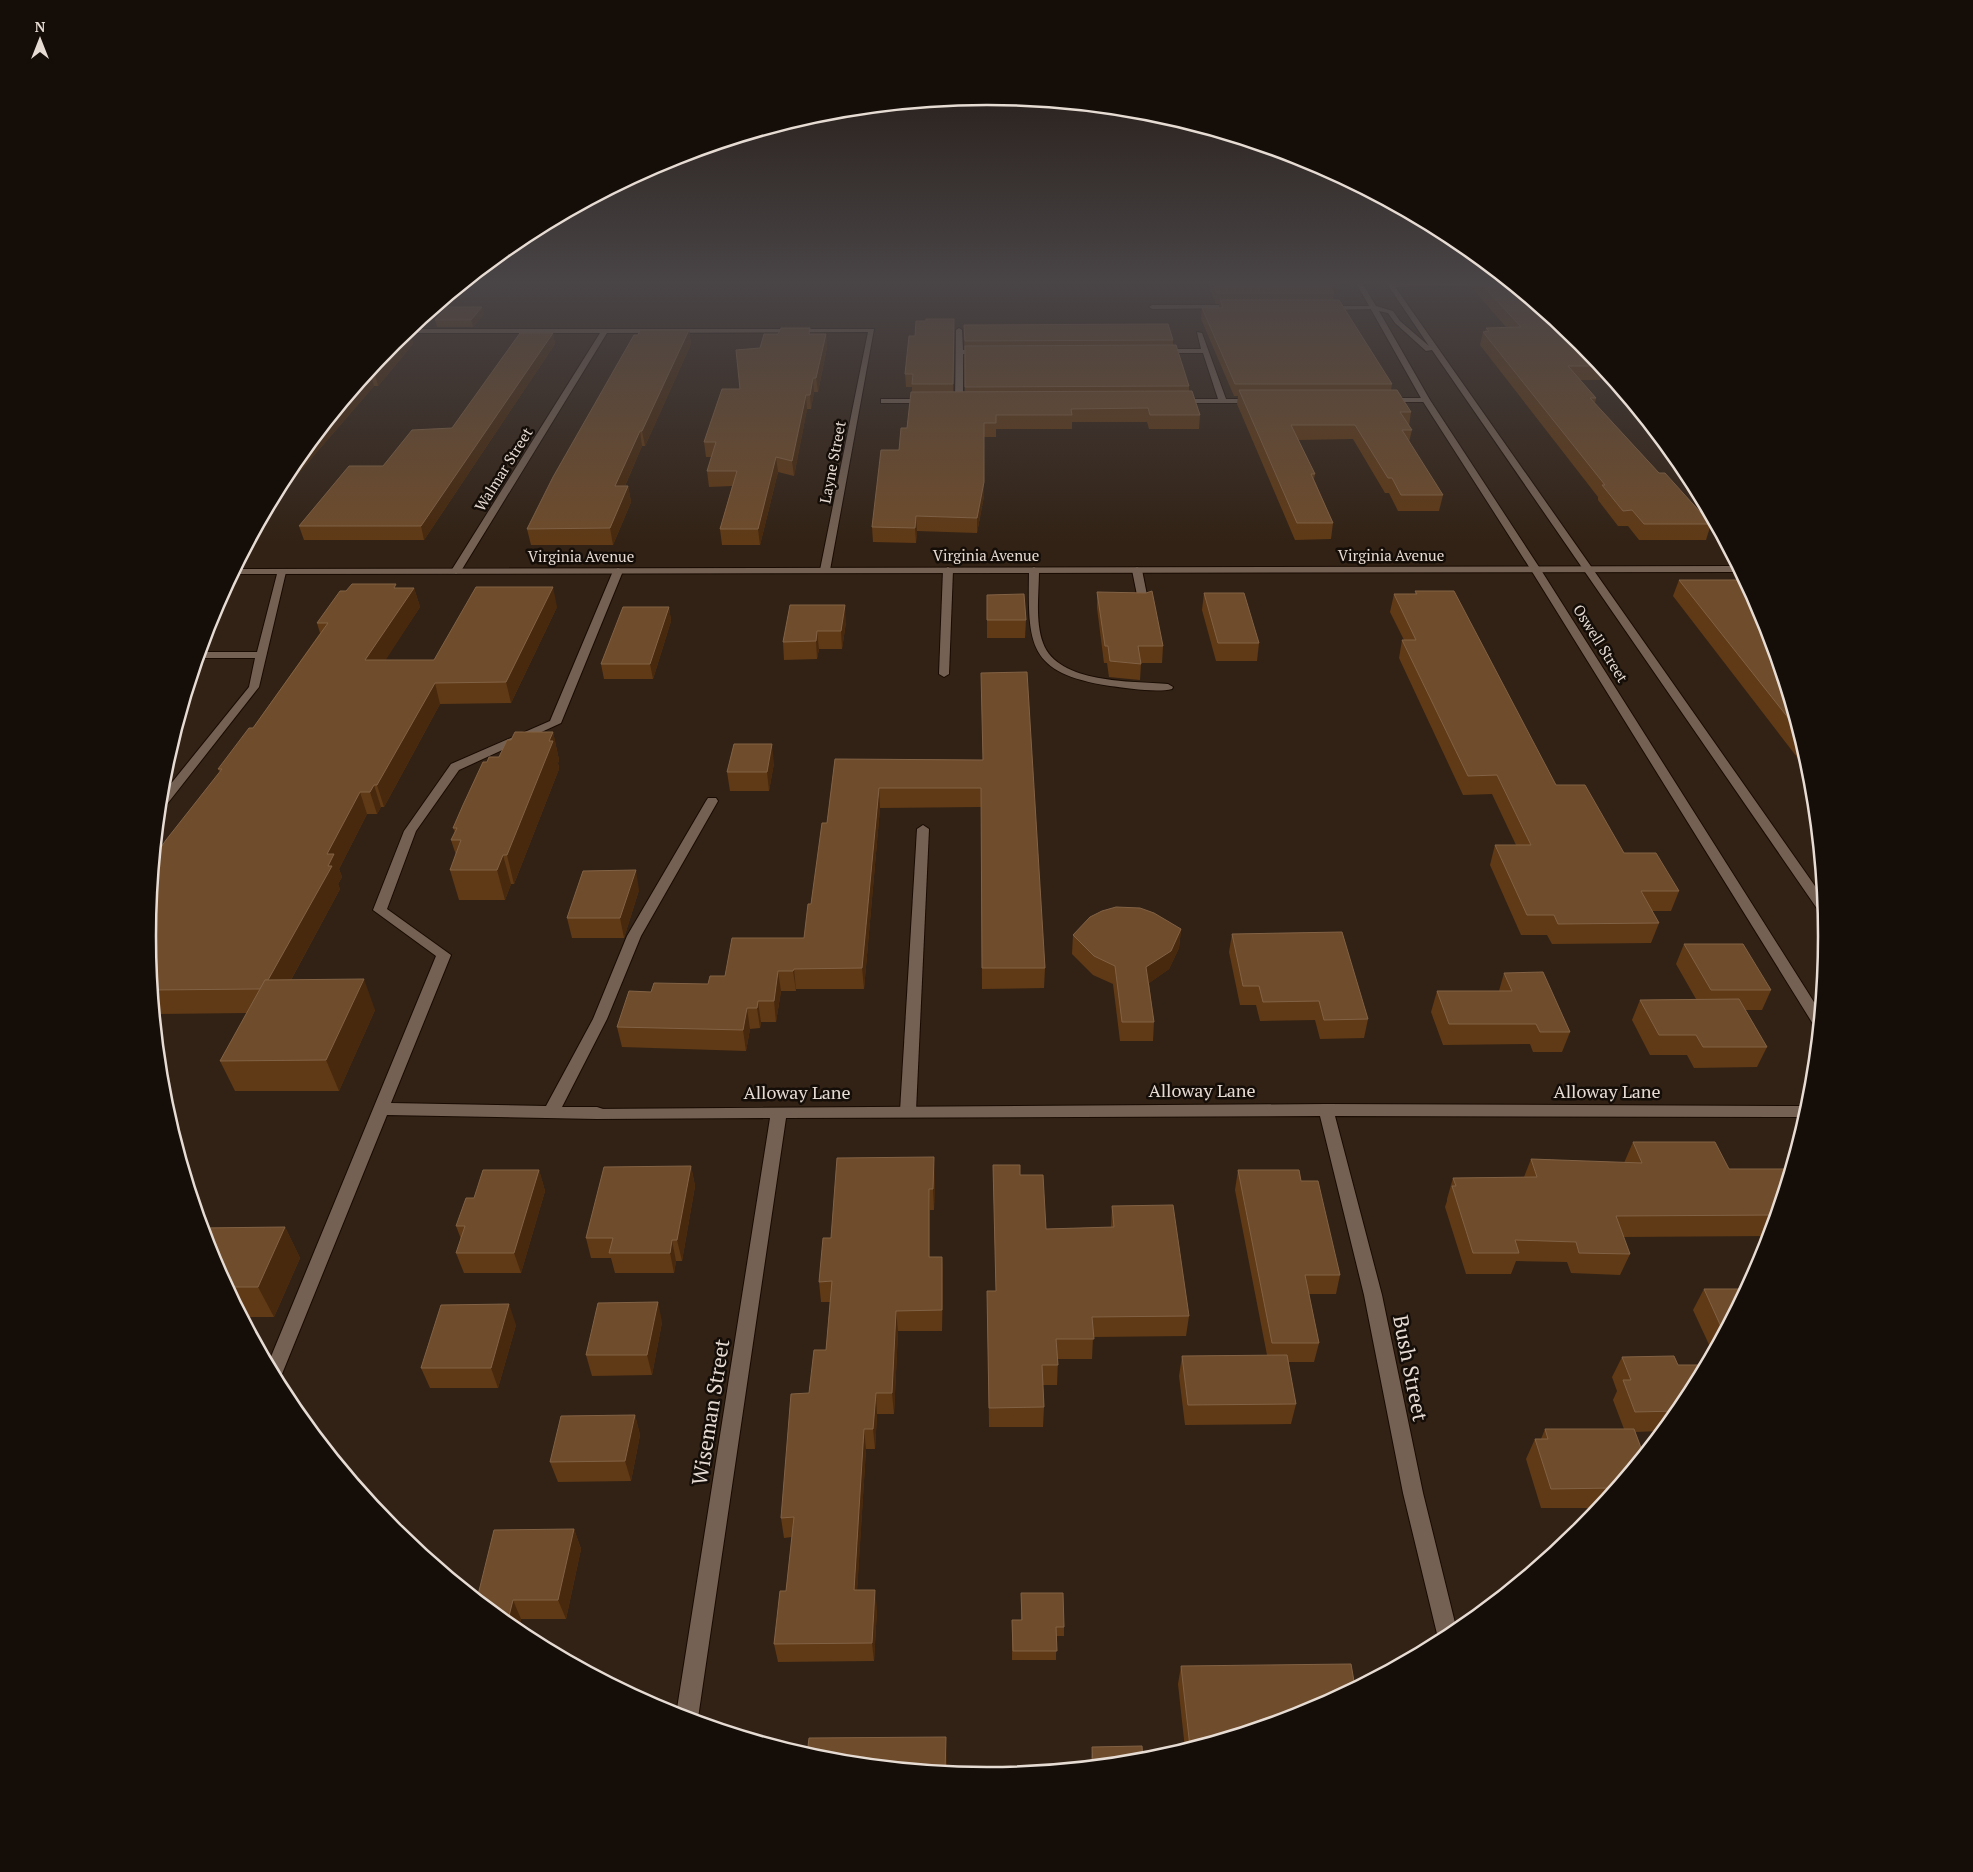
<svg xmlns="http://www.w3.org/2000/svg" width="1973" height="1872" font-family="'PT Serif',serif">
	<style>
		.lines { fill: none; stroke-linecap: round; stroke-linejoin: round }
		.service-casing { stroke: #190b02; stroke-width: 2 }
		.minor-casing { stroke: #190b02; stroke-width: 2 }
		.tertiary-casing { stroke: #190b02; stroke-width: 2 }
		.secondary-casing { stroke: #190b02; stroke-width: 2 }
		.service { fill: #746153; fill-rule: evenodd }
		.minor { fill: #746153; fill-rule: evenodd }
		.tertiary { fill: #746153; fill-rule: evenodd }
		.secondary { fill: #746153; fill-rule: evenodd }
		.wall { fill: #603a16 }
		.shaded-wall { fill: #48290d }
		.building { fill: #6f4c2b; stroke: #826245 }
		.labels { text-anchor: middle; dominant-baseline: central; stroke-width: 5; stroke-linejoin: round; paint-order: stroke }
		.far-street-label { font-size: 15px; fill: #e7dcd4; stroke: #140d08 }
		.street-label { font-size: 18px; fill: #e7dcd4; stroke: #140d08 }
		.near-street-label { font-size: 21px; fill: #e7dcd4; stroke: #140d08 }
		.rim { fill: none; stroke: #e7dcd4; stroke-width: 2.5 }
	</style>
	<rect width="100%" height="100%" fill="#322215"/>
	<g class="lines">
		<defs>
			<g id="service">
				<polygon points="1490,282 1492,285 1391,287 1388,285 1391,283"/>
				<polygon points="1238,305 1240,308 1152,309 1149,307 1152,305"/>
				<polygon points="1374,306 1376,309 1324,310 1321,308 1324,306"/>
				<polygon points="948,567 953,570 949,674 944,677 939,674 943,570"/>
				<path d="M1034,567L1039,570C1039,593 1035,621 1043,643C1058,684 1132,681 1168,684L1173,687L1172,689C1157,693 1126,688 1110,686C1027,673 1028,645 1029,570Z"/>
				<polygon points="1137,567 1142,570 1149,605 1144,608 1139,605 1132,570"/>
				<polygon points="618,568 623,571 561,723 459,770 416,831 387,909 451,955 391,1103 546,1106 593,1019 627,936 706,801 708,798 716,798 718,801 641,936 607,1019 562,1107 597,1107 603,1109 605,1113 603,1117 597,1119 387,1115 282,1374 277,1381 268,1364 436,956 373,910 404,831 451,764 550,721 613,571"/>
				<polygon points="923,825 929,829 916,1111 914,1115 902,1115 900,1111 917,829"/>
			</g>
			<g id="minor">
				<polygon points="959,328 962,330 963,350 982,350 986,352 982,354 963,354 963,401 959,403 955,401 956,330"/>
				<polygon points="409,329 874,329 830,570 825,573 820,570 868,332 607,333 461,571 456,574 451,571 600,333 404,333"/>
				<polygon points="1197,332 1202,333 1226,399 1259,399 1259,403 1174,403 1174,399 1218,399 1203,353 1161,353 1157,351 1161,349 1201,349"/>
				<polygon points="1385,398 1426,398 1430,400 1426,402 1382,402 1382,398"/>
				<polygon points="884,399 928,399 932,401 928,403 881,403 881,399"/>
				<polygon points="278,570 286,572 259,687 164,808 159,809 161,796 249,687 255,658 198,658 199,652 257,652"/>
				<polygon points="1326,1104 1808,1106 1805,1117 1335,1116 1382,1295 1423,1493 1457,1631 1439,1642 1403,1493 1364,1295 1320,1116 786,1118 698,1718 697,1721 676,1715 770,1118 597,1119 591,1117 589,1113 591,1109"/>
			</g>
			<polygon id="tertiary" points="1736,566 1739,572 232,574 235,569"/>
			<polygon id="secondary" points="1355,281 1361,281 1376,306 1393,311 1400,321 1429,346 1385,281 1391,281 1822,896 1823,911 1818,910 1432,350 1426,351 1395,323 1388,313 1379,311 1430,400 1541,570 1819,1010 1817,1025 1813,1024 1531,570 1422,400"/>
		</defs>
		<use href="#service" class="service-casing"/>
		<use href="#minor" class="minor-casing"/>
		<use href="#tertiary" class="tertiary-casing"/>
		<use href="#secondary" class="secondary-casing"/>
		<use href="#service" class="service"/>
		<use href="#minor" class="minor"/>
		<use href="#tertiary" class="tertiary"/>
		<use href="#secondary" class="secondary"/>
	</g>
	<g class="wall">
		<polygon points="1207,281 1337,281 1339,283 1337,294 1334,294 1333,300 1392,384 1391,390 1411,412 1409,426 1412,430 1409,442 1443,495 1439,511 1398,511 1389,493 1385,493 1353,439 1298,440 1315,474 1314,479 1333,523 1331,539 1295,540 1237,404 1238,396 1234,396 1201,319 1202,308 1219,308 1219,304 1216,304"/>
		<polygon points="1472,281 1505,281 1580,342 1603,370 1600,380 1580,380 1596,398 1595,403 1659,473 1711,524 1706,540 1639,540 1628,526 1618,526 1598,500 1598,497 1480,345 1483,332 1485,331 1486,328 1506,327 1471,287"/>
		<polygon points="484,314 473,327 437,327 435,320"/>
		<polygon points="964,325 1173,340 1173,345 1189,386 1189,391 1200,415 1199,429 1149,429 1147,422 1072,422 1072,429 996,429 996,437 984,437 984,496 977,533 917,531 916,543 873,542 872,527 899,450 907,428 912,392 912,387 906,387 905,374 915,336 954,332 953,392 965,392"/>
		<polygon points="689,330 691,344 645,446 642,446 625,486 628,486 631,502 613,545 531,545 527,529"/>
		<polygon points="410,331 413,344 378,386 374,386 277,498 273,498 288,469 393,342"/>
		<polygon points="553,333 555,344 424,540 304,540 299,526 383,466 452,428"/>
		<polygon points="811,334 826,334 827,347 818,392 814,392 811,409 807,409 794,476 778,472 760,545 722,545 720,529 732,486 709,487 707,471 712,457 706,457 704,442 740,389 760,348"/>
		<polygon points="1679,580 1762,615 1810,774 1673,596"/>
		<polygon points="398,588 414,588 420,607 385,660 434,660 557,607 511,703 440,704 384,807 381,807 377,814 367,814 339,869 342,877 338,884 340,889 291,980 375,1010 339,1091 235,1091 220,1061 247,1013 157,1014 155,1017 147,936 220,772 218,769 253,728 320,633 317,623 346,591"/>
		<polygon points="1415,591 1556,785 1624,853 1679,891 1671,911 1652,911 1659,923 1651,943 1552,944 1547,935 1521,935 1490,865 1495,845 1516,845 1492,794 1463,795 1399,658 1402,640 1404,640 1390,612 1394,594 1415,594"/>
		<polygon points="1097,592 1163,646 1162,663 1141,663 1140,680 1109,677 1107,663 1104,663 1097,608"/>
		<polygon points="1204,593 1259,643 1257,661 1216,661 1202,610"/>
		<polygon points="987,595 1026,620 1025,638 987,638"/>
		<polygon points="669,607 671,621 653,679 604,679 601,664"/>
		<polygon points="846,622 842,649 819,649 817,659 784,660 783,642"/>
		<polygon points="553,732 559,760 558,763 559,769 514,884 511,884 505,900 459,900 450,870 456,855 451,840 455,832 453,828 487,762 499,757 511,740"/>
		<polygon points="835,759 982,760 1045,968 1044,988 982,989 981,807 880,808 864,989 796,989 796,991 781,991 776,1022 761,1022 760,1028 750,1029 746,1051 622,1047 617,1027 651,992 708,984 804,938 827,823"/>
		<polygon points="774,763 769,791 730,791 727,772"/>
		<polygon points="639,890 624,938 572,938 567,918"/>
		<polygon points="1181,929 1179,948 1169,969 1149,983 1154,1022 1153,1041 1120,1041 1113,984 1093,975 1072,954 1073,935"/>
		<polygon points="1232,934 1368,1019 1364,1038 1320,1039 1315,1020 1260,1021 1256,1005 1240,1005 1229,952"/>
		<polygon points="1684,944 1771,990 1762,1010 1745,1010 1767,1047 1757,1067 1694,1068 1687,1055 1650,1055 1632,1020 1640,1000 1696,999 1676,964"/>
		<polygon points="1504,973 1570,1032 1562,1052 1533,1052 1530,1044 1443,1045 1431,1012 1437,991 1499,991"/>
		<polygon points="1633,1142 1729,1169 1789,1169 1769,1236 1623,1237 1630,1254 1620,1275 1571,1273 1567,1262 1516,1261 1511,1274 1466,1274 1445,1207 1447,1201 1447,1199 1453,1178 1524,1177 1531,1159 1624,1163"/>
		<polygon points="993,1165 1020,1175 1046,1229 1111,1227 1112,1206 1189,1316 1186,1336 1093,1337 1092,1359 1058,1359 1057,1385 1043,1385 1044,1407 1043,1427 989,1427 987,1291 996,1291"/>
		<polygon points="691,1166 695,1186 682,1261 676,1261 674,1273 615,1273 611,1258 591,1258 586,1238"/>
		<polygon points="539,1170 545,1191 521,1273 464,1273 456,1253 461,1239 456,1226 474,1198"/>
		<polygon points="1238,1170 1301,1181 1340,1275 1336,1294 1309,1294 1319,1343 1314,1362 1288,1362 1296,1404 1291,1424 1185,1425 1179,1376 1182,1356 1267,1355 1235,1190"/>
		<polygon points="935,1178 934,1210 930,1210 930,1257 942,1257 943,1278 942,1331 898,1331 894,1414 877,1414 875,1449 866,1449 857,1590 877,1609 874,1661 778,1662 774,1644 786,1591 792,1537 784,1538 781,1518 809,1393 826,1350 830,1302 821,1302 819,1282 831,1238"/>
		<polygon points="285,1227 300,1258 274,1317 243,1317 211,1257"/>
		<polygon points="1704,1289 1745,1289 1712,1351 1693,1310"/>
		<polygon points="662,1322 652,1375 592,1376 586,1355"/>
		<polygon points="516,1325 498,1388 430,1388 421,1368"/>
		<polygon points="1622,1357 1685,1403 1661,1431 1635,1432 1643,1453 1598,1508 1541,1508 1526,1459 1535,1439 1541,1439 1545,1429 1624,1429 1613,1400 1617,1391 1612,1377"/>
		<polygon points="635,1415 640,1435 631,1481 558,1482 550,1462"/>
		<polygon points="574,1529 581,1549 566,1619 521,1619 518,1633 477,1599"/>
		<polygon points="1021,1593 1064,1627 1064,1636 1056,1636 1056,1660 1012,1660 1012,1620 1021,1620"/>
		<polygon points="1181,1666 1308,1712 1185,1749 1178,1684"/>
		<polygon points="1092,1747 1143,1760 1090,1766"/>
	</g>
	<g class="shaded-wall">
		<polygon points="1339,283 1337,294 1334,294 1328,284"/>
		<polygon points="482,307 484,314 473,327 471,320"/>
		<polygon points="689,330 691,344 645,446 642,431"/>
		<polygon points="410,331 413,344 378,386 374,371"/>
		<polygon points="553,333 555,344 424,540 421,526"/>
		<polygon points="826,334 827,347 818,392 816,378"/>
		<polygon points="370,371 374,386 277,498 275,494 288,469 355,388"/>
		<polygon points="813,378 814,392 811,409 810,395"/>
		<polygon points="806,395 807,409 794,476 792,461"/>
		<polygon points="640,431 642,446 618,502 615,486"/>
		<polygon points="984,437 984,496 977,533 977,518"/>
		<polygon points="776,457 778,472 760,545 758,529"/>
		<polygon points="628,486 631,502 613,545 610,528"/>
		<polygon points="916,516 917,531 916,543 915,528"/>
		<polygon points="553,587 557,607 511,703 506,682"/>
		<polygon points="414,588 420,607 372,681 365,660"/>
		<polygon points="845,605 846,622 842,649 841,631"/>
		<polygon points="669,607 671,621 653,679 650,664"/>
		<polygon points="817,631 819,649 817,659 816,641"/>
		<polygon points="435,683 440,704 384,807 377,785"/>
		<polygon points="553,732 559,760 558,763 559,769 514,884 507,855"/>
		<polygon points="772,744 774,763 769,791 767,772"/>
		<polygon points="374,785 381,807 377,814 370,792"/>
		<polygon points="879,788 880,808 864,989 862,968"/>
		<polygon points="360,792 367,814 339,869 342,877 338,884 340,889 273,1013 263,989 328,866 327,854"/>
		<polygon points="503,855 511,884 505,900 497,870"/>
		<polygon points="636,870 639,890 624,938 620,918"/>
		<polygon points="1181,929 1179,948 1169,969 1145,986 1146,967"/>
		<polygon points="794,969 796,989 796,991 793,971"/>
		<polygon points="778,971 781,991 776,1022 774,1001"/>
		<polygon points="364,979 375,1010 339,1091 326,1060"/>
		<polygon points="758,1001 761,1022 760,1028 757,1008"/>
		<polygon points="154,1006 157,1014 155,1017"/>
		<polygon points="747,1008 750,1029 746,1051 743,1030"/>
		<polygon points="934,1157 935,1178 934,1210 933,1189"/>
		<polygon points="691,1166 695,1186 682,1261 677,1240"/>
		<polygon points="539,1170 545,1191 521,1273 514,1253"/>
		<polygon points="929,1189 930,1210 930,1278 929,1257"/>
		<polygon points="285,1227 300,1258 274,1317 258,1287"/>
		<polygon points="672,1240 676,1261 674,1273 670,1253"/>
		<polygon points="942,1257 943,1278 942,1331"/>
		<polygon points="658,1302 662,1322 652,1375 647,1355"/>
		<polygon points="509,1304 516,1325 498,1388 491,1368"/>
		<polygon points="896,1311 898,1331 894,1414 892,1393"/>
		<polygon points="876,1393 877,1414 875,1449 873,1429"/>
		<polygon points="635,1415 640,1435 631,1481 625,1461"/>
		<polygon points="864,1429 866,1449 856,1609 854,1590"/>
		<polygon points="574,1529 581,1549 566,1619 558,1600"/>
		<polygon points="875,1590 877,1609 874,1661 872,1643"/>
		<polygon points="513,1600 521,1619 518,1633 507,1624"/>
		<polygon points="946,1737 947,1763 947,1772 945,1772"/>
	</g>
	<g class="building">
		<polygon points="1212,281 1337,281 1339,283 1328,284 1334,293 1217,293"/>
		<polygon points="1479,281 1505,281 1580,342 1600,366 1568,366 1596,398 1590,398 1659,473 1665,473 1711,524 1644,524 1632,510 1623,511 1602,485 1605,485 1483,332 1489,331 1486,328 1521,327"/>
		<polygon points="1220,300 1339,300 1392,384 1235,384 1202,308 1223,308"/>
		<polygon points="447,307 482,307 471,320 435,320"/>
		<polygon points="926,319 954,319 953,384 912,384 913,374 905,374 909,336 915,336 916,321 926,321"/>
		<polygon points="1168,324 1173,340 965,341 964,325"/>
		<polygon points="781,328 810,328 809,334 826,334 816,378 813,378 810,395 806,395 792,461 776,457 758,529 720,529 737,471 707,471 716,442 704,442 722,389 740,389 736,350 760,348 764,334 778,334"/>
		<polygon points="640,330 689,330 642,431 640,431 615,486 628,486 610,528 527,529 553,477 634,335 638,335"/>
		<polygon points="407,331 410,331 374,371 370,371 355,388 393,342"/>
		<polygon points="520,333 553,333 421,526 299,526 349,466 383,466 412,430 452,428"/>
		<polygon points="1176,345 1189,386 965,387 965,346"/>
		<polygon points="1239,390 1397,390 1411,412 1400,412 1412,430 1402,430 1443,495 1401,495 1392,478 1388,478 1355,425 1291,425 1315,474 1311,474 1333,523 1297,523"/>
		<polygon points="1192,391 1200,415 1150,415 1148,408 1071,409 1072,415 996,415 996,423 984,423 984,482 977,518 916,516 915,528 872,527 881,450 899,450 901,428 907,428 911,392"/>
		<polygon points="1679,580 1743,580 1745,583 1762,615 1797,729"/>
		<polygon points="352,584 396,584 394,588 414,588 365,660 434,660 476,587 553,587 506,682 435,683 377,785 374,785 370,792 360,792 327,854 334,854 328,866 332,866 268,980 265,980 260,989 152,990 147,936 155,856 166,840 222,769 218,769 249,728 253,728 328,623 317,623 340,591 346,591"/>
		<polygon points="1152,591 1163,646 1138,646 1141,664 1110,661 1108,646 1105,646 1097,592 1146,593"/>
		<polygon points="1415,591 1454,591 1556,785 1585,785 1624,853 1656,853 1679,891 1641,891 1659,923 1558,924 1554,915 1527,915 1495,845 1531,845 1497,775 1468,776 1402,640 1416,640 1394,594 1417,594"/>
		<polygon points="1204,593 1244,593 1259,643 1218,643"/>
		<polygon points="1024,594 1026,620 987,620 987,595"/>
		<polygon points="790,605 845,605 841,631 817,631 816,641 783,642"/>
		<polygon points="623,607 669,607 650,664 601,664"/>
		<polygon points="1027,672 1045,968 982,968 981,788 879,788 862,968 794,969 793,971 778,971 774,1001 758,1001 757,1008 747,1008 743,1030 617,1027 629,991 651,992 654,983 708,984 710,976 725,976 732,938 804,938 808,904 811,904 822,823 827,823 835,759 983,760 981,673"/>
		<polygon points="515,732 553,732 549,741 553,741 507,855 503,855 497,870 450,870 461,840 451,840 457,828 453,828 463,805 483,762 487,762 489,757 499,757 507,740 511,740"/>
		<polygon points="734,744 772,744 767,772 727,772"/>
		<polygon points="636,870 620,918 567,918 583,871"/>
		<polygon points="1116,907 1140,908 1154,913 1181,929 1171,951 1146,967 1154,1022 1122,1022 1115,966 1094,956 1073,935 1090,917 1102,911"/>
		<polygon points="1342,932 1368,1019 1324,1020 1319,1001 1263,1002 1259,986 1243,986 1232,934"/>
		<polygon points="1684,944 1743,944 1771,990 1711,990"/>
		<polygon points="1543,972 1570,1032 1540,1032 1536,1024 1449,1024 1437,991 1512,991 1504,973"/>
		<polygon points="364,979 326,1060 220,1061 265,980"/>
		<polygon points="1739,999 1767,1047 1703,1047 1696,1035 1659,1035 1640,1000"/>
		<polygon points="1633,1142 1715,1142 1729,1169 1789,1169 1775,1215 1616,1216 1630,1254 1579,1253 1576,1242 1515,1240 1519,1253 1473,1253 1452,1186 1456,1186 1453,1178 1537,1177 1531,1159 1642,1163"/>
		<polygon points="934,1157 933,1189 929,1189 929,1257 942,1257 942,1310 896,1311 892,1393 876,1393 873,1429 864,1429 854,1590 875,1590 872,1643 774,1644 780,1591 786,1591 794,1517 781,1518 791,1394 809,1393 814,1350 826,1350 832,1281 819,1282 823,1238 831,1238 837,1158"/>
		<polygon points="993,1165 1020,1165 1020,1175 1043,1175 1046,1229 1114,1227 1112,1206 1173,1205 1189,1316 1092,1317 1094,1339 1056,1339 1058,1365 1042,1365 1044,1407 989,1408 987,1291 996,1291"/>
		<polygon points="691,1166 677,1240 672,1240 670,1253 609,1253 613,1238 586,1238 604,1167"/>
		<polygon points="483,1170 539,1170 514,1253 456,1253 465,1226 456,1226 466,1198 474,1198"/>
		<polygon points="1238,1170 1299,1170 1301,1181 1318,1181 1340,1275 1305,1275 1319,1343 1272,1343"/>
		<polygon points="285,1227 258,1287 226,1287 211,1257 202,1228"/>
		<polygon points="1704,1289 1745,1289 1723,1331"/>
		<polygon points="658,1302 647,1355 586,1355 598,1303"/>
		<polygon points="509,1304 491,1368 421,1368 441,1305"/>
		<polygon points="1287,1355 1296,1404 1188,1405 1182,1356"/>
		<polygon points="1674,1356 1678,1365 1702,1365 1703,1368 1685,1403 1678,1411 1635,1412 1623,1380 1631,1380 1622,1357"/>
		<polygon points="635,1415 625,1461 550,1462 561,1416"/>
		<polygon points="1545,1429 1634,1429 1643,1453 1614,1488 1551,1489 1535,1439 1548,1439"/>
		<polygon points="574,1529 558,1600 513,1600 507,1624 477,1599 494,1530"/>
		<polygon points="1021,1593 1063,1593 1064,1627 1056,1627 1057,1651 1013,1651 1012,1620 1022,1620"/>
		<polygon points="1351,1664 1355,1687 1308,1712 1190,1747 1181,1666"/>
		<polygon points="946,1737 945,1772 822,1760 807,1755 809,1738"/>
		<polygon points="1142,1746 1143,1760 1093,1765 1092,1747"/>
	</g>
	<linearGradient id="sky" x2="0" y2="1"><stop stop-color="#1c130c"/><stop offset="0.52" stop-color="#494446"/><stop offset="1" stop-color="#494446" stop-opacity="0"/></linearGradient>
	<rect width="1973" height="543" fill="url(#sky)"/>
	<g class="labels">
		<g class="far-street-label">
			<text transform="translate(832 462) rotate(-79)">Layne Street</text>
			<text transform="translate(503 469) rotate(-58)">Walmar Street</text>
			<text x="986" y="555">Virginia Avenue</text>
			<text x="1391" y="555">Virginia Avenue</text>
			<text x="581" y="556">Virginia Avenue</text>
			<text transform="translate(1601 643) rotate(58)">Oswell Street</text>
		</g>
		<g class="street-label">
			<text x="1202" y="1090">Alloway Lane</text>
			<text x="1607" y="1091">Alloway Lane</text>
			<text x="797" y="1092">Alloway Lane</text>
		</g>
		<g class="near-street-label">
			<text transform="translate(1411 1368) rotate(79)">Bush Street</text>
			<text transform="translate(710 1412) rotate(-81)">Wiseman Street</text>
		</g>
	</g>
	<path d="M0 0H1973V1872H0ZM156 936a831 831 0 1 1 1662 0a831 831 0 1 1-1662 0Z" fill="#140d08" fill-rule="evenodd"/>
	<path class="rim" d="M156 936a831 831 0 1 1 1662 0a831 831 0 1 1-1662 0Z"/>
	<g transform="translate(40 40)" stroke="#140d08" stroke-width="4" paint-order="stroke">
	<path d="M0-4L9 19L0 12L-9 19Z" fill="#e7dcd4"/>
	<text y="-8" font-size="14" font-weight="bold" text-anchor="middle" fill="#e7dcd4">N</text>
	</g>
</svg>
